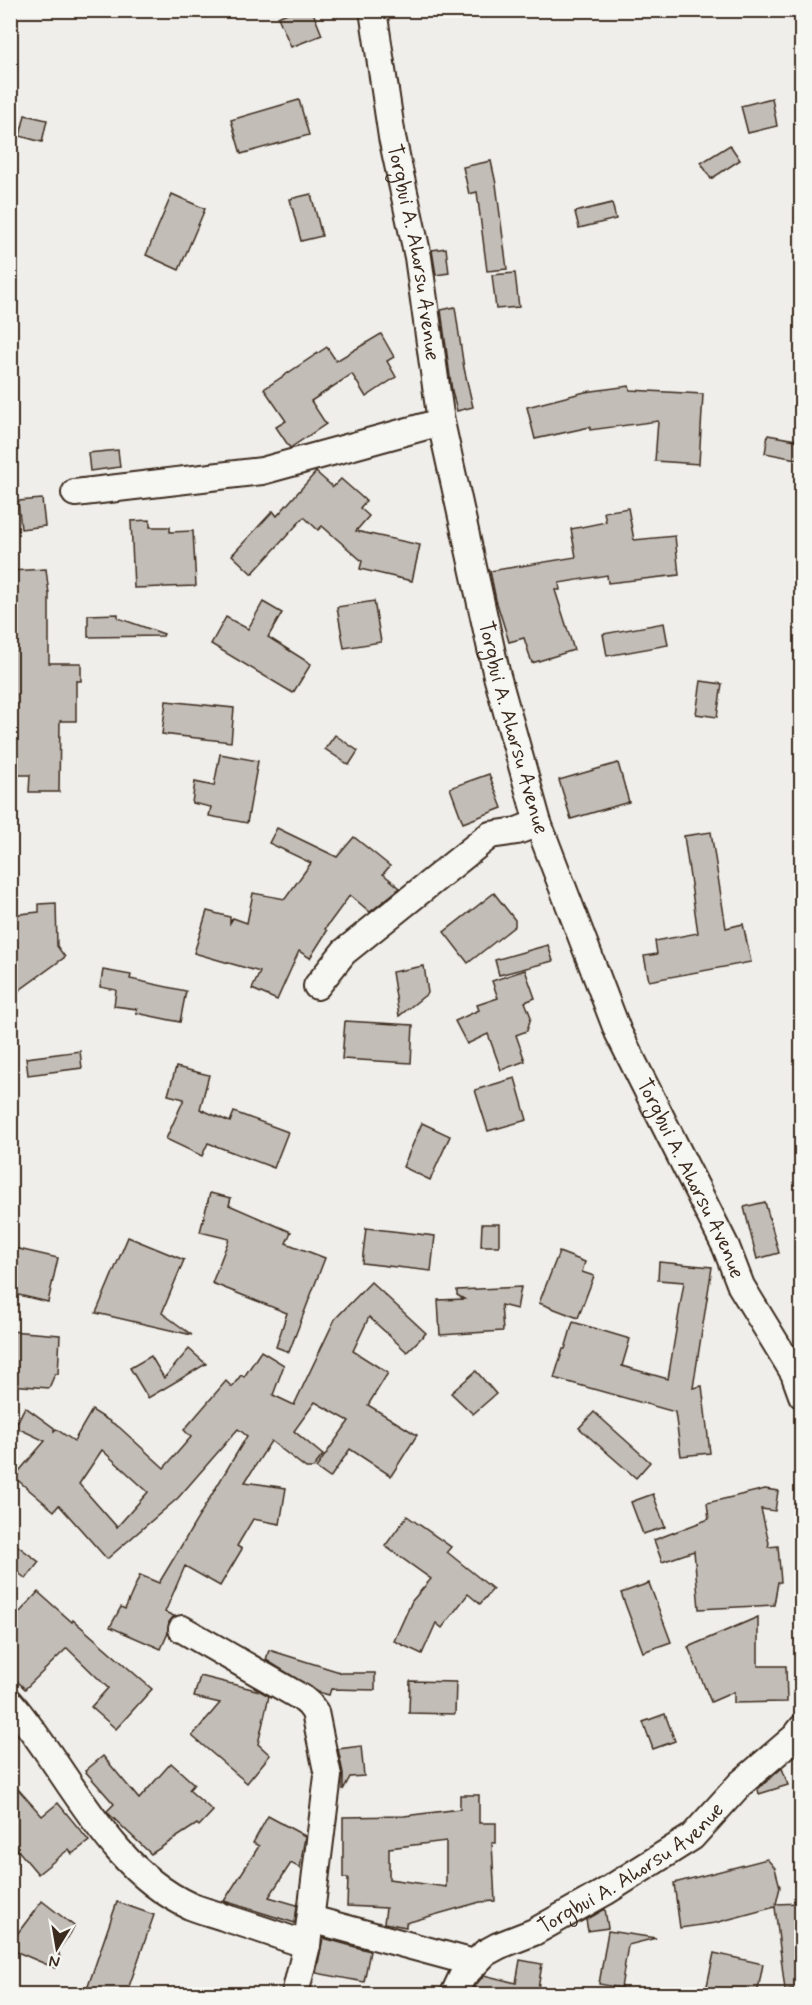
<svg xmlns="http://www.w3.org/2000/svg" width="812" height="2005" font-family="Mynerve,sans-serif">
	<style>
		.building { fill: #c2bdb7; stroke: #3b2a1e; stroke-width: 1.5; fill-rule: evenodd }
		.lines { fill: none; stroke-linecap: round; stroke-linejoin: round }
		.minor-casing { stroke: #3b2a1e; stroke-width: 30 }
		.minor { stroke: #f6f6f2; stroke-width: 26 }
		.labels { text-anchor: middle; dominant-baseline: central; stroke-width: 5; stroke-linejoin: round; paint-order: stroke }
		.street-label { font-size: 21px; fill: #3b2a1e; stroke: #f6f6f2 }
	</style>
	<rect width="100%" height="100%" fill="#efeeea"/>
	<filter id="ink" filterUnits="userSpaceOnUse"><feTurbulence type="fractalNoise" baseFrequency=".0167" numOctaves="2"/><feDisplacementMap in="SourceGraphic" scale="12" xChannelSelector="R" yChannelSelector="G"/><feConvolveMatrix kernelMatrix="1 2 1 2 8 2 1 2 1" color-interpolation-filters="sRGB"/></filter>
	<g filter="url(#ink)">
		<g class="building">
			<polygon points="294,10 312,10 322,35 291,47 278,17"/>
			<polygon points="772,98 777,126 748,133 741,106"/>
			<polygon points="299,100 309,135 241,154 231,120"/>
			<polygon points="25,115 47,120 42,142 20,136"/>
			<polygon points="730,145 740,160 711,179 701,163"/>
			<polygon points="491,161 496,184 507,269 487,271 477,192 469,194 463,167"/>
			<polygon points="172,194 205,209 179,270 146,255"/>
			<polygon points="311,194 322,236 301,241 290,199"/>
			<polygon points="612,203 616,219 579,228 575,212"/>
			<polygon points="446,248 449,273 436,275 432,250"/>
			<polygon points="515,273 519,307 496,309 492,275"/>
			<polygon points="455,307 464,368 473,407 457,411 452,391 441,310"/>
			<polygon points="381,334 394,357 387,361 396,377 366,397 352,374 311,401 326,424 290,448 276,427 286,421 264,389 327,347 336,361"/>
			<polygon points="629,386 630,390 703,394 699,464 655,461 658,421 590,430 590,427 535,439 527,407 585,392"/>
			<polygon points="768,435 801,441 801,460 765,453"/>
			<polygon points="118,450 120,467 90,471 88,453"/>
			<polygon points="316,472 333,487 341,479 366,501 360,508 369,516 356,531 420,545 412,581 360,569 362,561 322,526 318,530 304,517 252,574 232,555 273,511 277,516"/>
			<polygon points="42,499 45,526 21,529 18,501"/>
			<polygon points="628,508 634,540 675,536 679,575 608,583 607,575 559,583 560,590 555,590 574,650 532,663 524,638 509,642 496,600 490,571 576,557 571,529 606,522 604,512"/>
			<polygon points="150,520 150,527 170,527 170,532 193,531 196,586 134,588 131,521"/>
			<polygon points="46,569 49,594 49,663 81,663 81,681 76,681 76,721 60,721 59,792 29,792 30,775 10,775 10,737 13,737 12,677 10,677 13,604 10,604 10,571"/>
			<polygon points="374,601 381,642 344,648 337,607"/>
			<polygon points="263,602 282,613 268,637 311,664 293,693 211,644 226,617 248,629"/>
			<polygon points="118,614 118,618 164,634 163,636 88,637 88,615"/>
			<polygon points="664,623 668,645 607,656 603,634"/>
			<polygon points="701,681 722,684 717,717 696,714"/>
			<polygon points="166,701 234,708 231,742 162,734"/>
			<polygon points="335,735 358,751 349,765 325,749"/>
			<polygon points="220,754 258,761 247,823 209,816 211,807 192,803 195,782 214,786"/>
			<polygon points="618,763 629,802 571,819 559,780"/>
			<polygon points="489,774 502,808 463,823 450,788"/>
			<polygon points="277,828 337,857 354,837 390,866 383,874 400,888 370,912 350,895 325,929 327,931 310,958 299,951 277,1000 252,989 260,972 194,953 207,911 230,917 230,923 233,918 247,923 253,893 285,899 311,863 269,843"/>
			<polygon points="711,832 726,928 743,924 751,962 649,981 644,956 657,954 655,941 698,933 684,836"/>
			<polygon points="494,893 515,920 515,926 468,963 444,932"/>
			<polygon points="56,903 57,946 65,957 10,997 10,915 39,912 39,904"/>
			<polygon points="548,945 553,961 499,975 495,960"/>
			<polygon points="424,966 428,993 399,1016 392,972"/>
			<polygon points="103,970 131,975 130,979 186,991 180,1022 136,1013 137,1009 114,1006 116,990 100,987"/>
			<polygon points="525,970 535,998 525,1002 531,1017 527,1031 516,1035 525,1061 501,1070 488,1034 467,1044 455,1021 479,1010 477,1005 498,998 492,981"/>
			<polygon points="345,1021 413,1025 411,1063 342,1059"/>
			<polygon points="80,1051 82,1068 28,1075 26,1058"/>
			<polygon points="176,1067 209,1075 200,1109 230,1122 234,1112 288,1132 274,1168 208,1143 202,1156 166,1139 184,1099 168,1095"/>
			<polygon points="515,1078 527,1120 488,1131 475,1090"/>
			<polygon points="422,1123 450,1136 430,1180 403,1167"/>
			<polygon points="210,1193 231,1198 229,1205 291,1232 286,1243 325,1258 289,1352 276,1347 287,1313 212,1283 229,1239 200,1232"/>
			<polygon points="765,1202 779,1253 757,1259 744,1207"/>
			<polygon points="482,1224 499,1224 499,1246 481,1246"/>
			<polygon points="366,1228 435,1236 431,1271 362,1263"/>
			<polygon points="128,1237 184,1260 162,1313 192,1335 96,1313"/>
			<polygon points="10,1247 58,1258 48,1302 10,1293"/>
			<polygon points="559,1252 585,1262 582,1272 594,1276 578,1318 539,1303"/>
			<polygon points="659,1262 712,1267 693,1388 702,1386 710,1453 681,1456 675,1412 554,1378 563,1349 565,1349 573,1322 630,1339 622,1366 668,1379 684,1282 658,1280"/>
			<path d="M371,1282L426,1333L407,1352L369,1317L353,1351L388,1373L368,1405L417,1435L391,1476L350,1449L330,1478L316,1468L349,1421L315,1402L294,1431L323,1455L313,1468H306L271,1441L245,1482L286,1488L280,1524L253,1519L237,1546L242,1549L220,1586L185,1566L165,1612L174,1616L169,1622L168,1633L161,1649L110,1627L121,1607L125,1609L140,1575L159,1583L247,1436L238,1429L178,1498L107,1559L59,1505L54,1511L14,1477L45,1441L15,1427L25,1407L54,1428V1431L56,1429L74,1441L92,1410L119,1427L164,1468L191,1437L184,1430L226,1381L232,1387L241,1375L244,1377L261,1351L284,1365L273,1395L294,1405L335,1319ZM102,1450L148,1492L117,1527L79,1484Z"/>
			<polygon points="521,1287 517,1309 501,1305 503,1331 440,1335 438,1300 464,1299 457,1295 457,1290"/>
			<polygon points="10,1331 60,1335 58,1374 55,1374 49,1388 10,1385"/>
			<polygon points="189,1349 206,1364 148,1398 130,1368 151,1356 164,1378"/>
			<polygon points="476,1371 496,1394 473,1414 451,1393"/>
			<polygon points="594,1412 650,1462 636,1478 579,1428"/>
			<polygon points="765,1489 778,1491 775,1511 761,1509 769,1543 768,1547 778,1546 781,1582 778,1582 774,1605 699,1609 694,1551 662,1562 654,1540 709,1519 707,1503"/>
			<polygon points="653,1494 665,1527 643,1534 631,1502"/>
			<polygon points="407,1516 451,1547 447,1552 493,1589 480,1604 468,1594 442,1628 436,1623 422,1654 394,1641 412,1601 431,1579 385,1546"/>
			<polygon points="10,1540 39,1562 26,1579 10,1566"/>
			<polygon points="649,1583 671,1642 643,1652 621,1593"/>
			<polygon points="38,1592 72,1622 73,1620 152,1689 116,1729 91,1707 108,1688 67,1648 25,1689 10,1674 10,1623"/>
			<polygon points="758,1617 758,1666 786,1666 787,1702 734,1703 734,1692 711,1702 688,1647"/>
			<polygon points="269,1650 343,1673 375,1673 375,1690 331,1689 329,1695 318,1692 266,1660"/>
			<polygon points="200,1676 260,1691 269,1696 258,1744 270,1755 247,1783 192,1736 220,1703 194,1697"/>
			<polygon points="410,1681 456,1682 455,1714 409,1713"/>
			<polygon points="665,1714 675,1741 653,1749 643,1722"/>
			<polygon points="361,1746 364,1776 350,1777 343,1790 343,1773 338,1749"/>
			<polygon points="103,1756 139,1799 171,1763 194,1784 189,1790 213,1811 199,1826 197,1824 151,1854 109,1814 107,1811 114,1804 85,1771"/>
			<polygon points="782,1768 788,1785 759,1794 758,1789"/>
			<polygon points="10,1780 42,1816 58,1803 89,1841 72,1854 69,1849 38,1874 10,1841"/>
			<path d="M460,1795H479V1823H496V1843H492L495,1901L480,1902L406,1923V1927L384,1923L386,1908L347,1906L348,1878H343V1817L404,1816L460,1809ZM446,1841V1887L389,1879V1848Z"/>
			<polygon points="268,1816 305,1836 300,1868 291,1863 269,1897 297,1905 295,1923 224,1901 259,1846 253,1843"/>
			<polygon points="767,1859 775,1868 780,1887 776,1904 801,1903 801,1988 785,1990 775,1907 715,1923 680,1928 674,1883"/>
			<polygon points="42,1901 74,1926 70,1934 58,1950 60,1958 55,1968 10,1949 10,1931 17,1934"/>
			<polygon points="117,1902 154,1915 126,1995 85,1995"/>
			<polygon points="605,1909 608,1928 588,1931 586,1920"/>
			<polygon points="608,1931 656,1938 628,1945 621,1988 599,1984"/>
			<polygon points="323,1938 370,1951 364,1982 316,1973"/>
			<polygon points="714,1953 763,1964 757,1995 705,1995"/>
			<polygon points="520,1960 542,1964 537,1995 470,1995 475,1986 484,1975 516,1983"/>
		</g>
		<g class="lines">
			<defs>
				<g id="minor">
					<path id="s1" d="M373,10L392,137L418,257L441,422L497,676L538,823L618,1032L726,1247L741,1286L794,1373L802,1395"/>
					<polyline points="75,493 262,471 441,422"/>
					<polyline points="317,986 344,952 490,835 517,831 538,823"/>
					<polyline points="182,1629 302,1698 309,1704 315,1712 328,1776 307,1945 295,1994"/>
					<path d="M10,1702C68,1769 107,1868 190,1906C202,1911 216,1914 229,1919C255,1927 281,1936 307,1945"/>
					<polyline points="311,1919 474,1963"/>
					<path id="s2" d="M454,1994L462,1977L485,1953L498,1946L534,1932L605,1892L692,1837L740,1784L795,1737L802,1728"/>
				</g>
			</defs>
			<use href="#minor" class="minor-casing"/>
			<use href="#minor" class="minor"/>
		</g>
	</g>
	<g class="labels">
		<g class="street-label">
			<text stroke="none"><textPath href="#s1" startOffset="246">Torgbui A. Ahorsu Avenue</textPath></text>
			<text stroke="none"><textPath href="#s1" startOffset="732">Torgbui A. Ahorsu Avenue</textPath></text>
			<text stroke="none"><textPath href="#s1" startOffset="1218">Torgbui A. Ahorsu Avenue</textPath></text>
			<text stroke="none"><textPath href="#s2" startOffset="222">Torgbui A. Ahorsu Avenue</textPath></text>
		</g>
	</g>
	<rect width="812" height="2005" fill="none" stroke="#f6f6f2" stroke-width="36"/>
	<rect x="18" y="18" width="776" height="1969" fill="none" stroke="#3b2a1e" stroke-width="2" filter="url(#ink)"/>
	<g transform="translate(57 1948) rotate(191)" stroke="#f6f6f2" stroke-width="4.5" paint-order="stroke">
	<path d="M0-4.5L10 22L0 15L-10 22Z" fill="#3b2a1e"/>
	<text y="-9" font-size="16" font-weight="bold" text-anchor="middle" fill="#3b2a1e">N</text>
	</g>
</svg>
